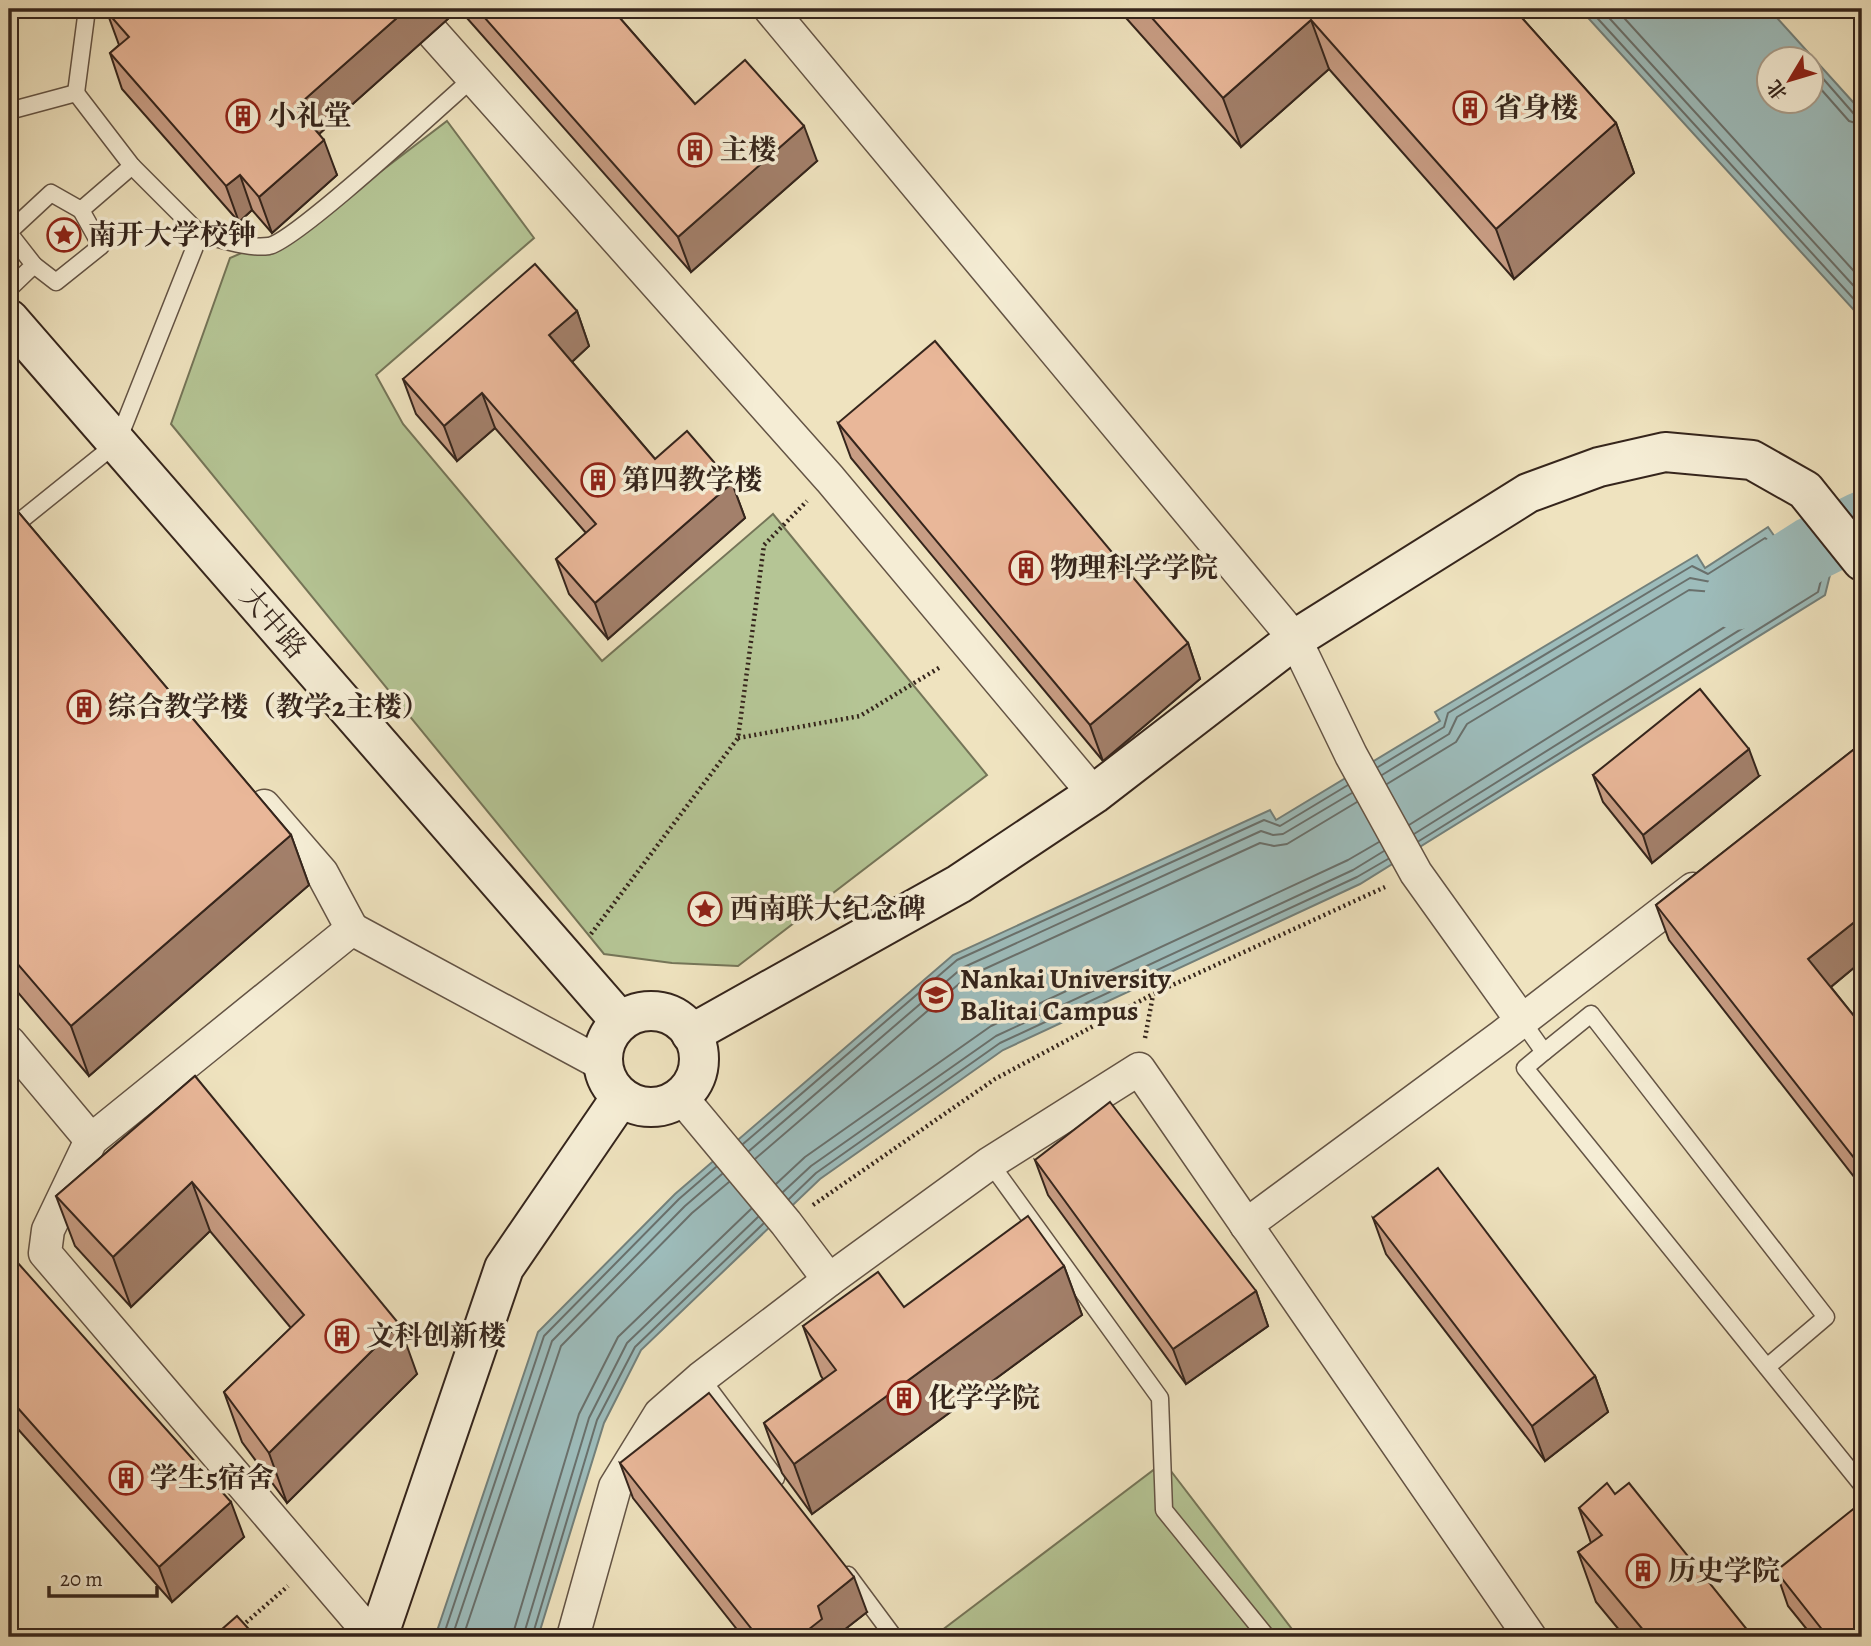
<svg xmlns="http://www.w3.org/2000/svg" width="1871" height="1646" font-family="Alegreya,'Noto Serif SC',serif">
	<style>
		.green { fill: #b5c595; stroke: #757558; stroke-width: 2 }
		.water { fill: #9dbcbb; stroke: #73807b; stroke-width: 2; fill-rule: evenodd }
		.lines { fill: none; stroke-linecap: round; stroke-linejoin: round }
		.shore { stroke: #69706c; stroke-width: 2 }
		.river { stroke: #9dbcbb; stroke-width: 65 }
		.lane-casing { stroke: #645445; stroke-width: 19 }
		.street-casing { stroke: #645445; stroke-width: 35 }
		.secondary-casing { stroke: #35251c; stroke-width: 42 }
		.path { stroke: #35251c; stroke-width: 4.5; stroke-dasharray: 2 3.5; stroke-linecap: butt }
		.lane { stroke: #f5edd5; stroke-width: 16 }
		.street { stroke: #f5edd5; stroke-width: 32 }
		.secondary { stroke: #f5edd5; stroke-width: 38 }
		.wall { fill: #c89d84; stroke: #35251c; stroke-width: 2 }
		.shaded-wall { fill: #a3806b; stroke: #35251c; stroke-width: 2 }
		.building { fill: #e9b799; stroke: #35251c; stroke-width: 2 }
		.labels { text-anchor: middle; dominant-baseline: central; stroke-width: 7; stroke-linejoin: round; paint-order: stroke }
		.poi-label { font-size: 28px; font-weight: bold; fill: #35251c; stroke: #f5edd5; text-anchor: start }
		.street-label { font-size: 28px; fill: #35251c; stroke: #f5edd5 }
	</style>
	<rect width="100%" height="100%" fill="#efe3bf"/>
	<filter id="stains"><feTurbulence type="fractalNoise" baseFrequency=".00286" numOctaves="4"/><feColorMatrix values="0 0 0 0 .2 0 0 0 0 .09 0 0 0 0 .02 0 0 0 .5 -.17"/></filter>
	<radialGradient id="worn" r=".72"><stop offset=".6" stop-color="#630" stop-opacity="0"/><stop offset="1" stop-color="#630" stop-opacity=".3"/></radialGradient>
	<g class="green">
		<polygon points="447,121 534,238 376,375 403,424 602,661 773,514 987,775 738,966 672,963 604,954 171,424 230,258 316,221"/>
		<polygon points="1164,1462 1298,1637 933,1637"/>
	</g>
	<g class="water">
		<path d="M1580,9H1769L1862,112V319ZM1770,60H1812V102H1770Z"/>
		<polygon points="1768,527 1775,537 1812,549 1830,575 1825,595 1360,884 1003,1050 820,1179 641,1350 604,1423 538,1637 435,1637 538,1332 675,1194 953,955 1270,810 1276,820 1440,721 1435,712 1697,555 1705,568"/>
	</g>
	<g class="lines">
		<g class="shore">
			<polyline points="1589,9 1862,308"/>
			<polyline points="1601,9 1862,295"/>
			<polyline points="1616,9 1862,280"/>
			<polyline points="1812,66 1854,114 1862,116"/>
			<polyline points="1812,79 1849,121 1862,125"/>
			<polyline points="1378,767 1444,727 1448,713 1692,566 1708,574 1765,538 1773,544 1807,555 1822,576 1818,592 1419,841"/>
			<polyline points="1382,775 1449,734 1457,717 1690,578 1711,582 1764,549 1801,562 1812,577 1810,586 1414,834"/>
			<polyline points="1387,784 1456,742 1467,724 1689,590 1714,592 1764,561 1794,571 1799,577 1798,581 1409,825"/>
			<polyline points="743,1144 957,960 1264,820 1280,826 1348,785"/>
			<polyline points="749,1151 962,968 1261,831 1273,835 1283,834 1352,793"/>
			<polyline points="755,1159 967,977 1260,843 1274,846 1287,844 1357,802"/>
			<polyline points="776,1184 805,1157 991,1026 1348,860 1379,842"/>
			<polyline points="783,1192 811,1166 996,1036 1353,870 1384,851"/>
			<polyline points="789,1199 816,1173 1000,1043 1357,877 1388,859"/>
			<polyline points="443,1637 544,1336 679,1199 716,1167"/>
			<polyline points="452,1637 552,1341 685,1206 722,1174"/>
			<polyline points="463,1637 561,1346 692,1213 729,1182"/>
			<polyline points="512,1637 579,1414 618,1337 751,1209"/>
			<polyline points="523,1637 589,1418 627,1343 758,1217"/>
			<polyline points="532,1637 597,1420 635,1347 764,1223"/>
		</g>
		<polyline class="river" points="1737,597 1812,549 1862,524"/>
		<defs>
			<g id="lane">
				<polyline points="76,93 87,9"/>
				<polyline points="9,111 76,93 132,166 200,234 117,443 20,521"/>
				<polyline points="9,232 51,193 81,210 132,166"/>
				<polyline points="9,233 34,265 9,289"/>
				<path d="M200,234C221,239 247,249 269,246C296,241 442,105 473,78"/>
				<polyline points="34,265 56,282 101,246 81,210"/>
				<polyline points="1522,1021 1544,1052 1525,1068 1862,1485"/>
				<polyline points="1544,1052 1591,1014 1826,1317 1767,1367"/>
				<polyline points="990,1163 1160,1398 1164,1510 1267,1637"/>
				<polyline points="701,1378 776,1478"/>
				<polyline points="848,1575 894,1637"/>
			</g>
			<g id="street">
				<polyline points="770,9 1295,639 1351,755 1416,873 1522,1021"/>
				<polyline points="433,33 830,479 1094,794"/>
				<polyline points="264,806 322,873 352,929"/>
				<polyline points="9,1042 91,1140"/>
				<polyline points="681,1097 786,1223 829,1280"/>
				<polyline points="1246,1225 1502,1036 1693,889"/>
				<polyline points="373,1637 45,1253 48,1230 91,1140 352,929 602,1064"/>
				<polyline points="573,1637 615,1487 660,1414 701,1378 829,1280 990,1163 1139,1069 1530,1637"/>
			</g>
			<g id="secondary">
				<polyline points="9,319 620,1021"/>
				<circle cx="651" cy="1059" r="48"/>
				<polyline points="691,1034 959,884 1094,794 1295,639 1528,493 1599,467 1665,452 1752,460 1805,490 1862,561"/>
				<polyline points="378,1637 504,1268 621,1097"/>
			</g>
		</defs>
		<use href="#lane" class="lane-casing"/>
		<use href="#street" class="street-casing"/>
		<use href="#secondary" class="secondary-casing"/>
		<g class="path">
			<polyline points="738,738 860,716 942,666"/>
			<polyline points="591,934 738,738 764,545 807,501"/>
			<polyline points="1145,1038 1153,995"/>
			<polyline points="813,1205 995,1079 1153,994 1385,887"/>
			<polyline points="242,1626 288,1586"/>
		</g>
		<use href="#lane" class="lane"/>
		<use href="#street" class="street"/>
		<use href="#secondary" class="secondary"/>
	</g>
	<g class="wall">
		<polygon points="111,9 612,9 695,104 817,161 691,272 459,9 319,134 337,175 272,233 252,210 239,222 122,89 110,53 119,45 107,12"/>
		<polygon points="1118,9 1514,9 1616,123 1634,173 1514,279 1329,69 1241,147"/>
		<polygon points="577,311 589,346 572,362 655,459 732,483 745,518 608,639 569,594 556,559 586,533 495,428 457,461 416,414 403,379"/>
		<polygon points="838,423 1188,643 1200,679 1103,761 851,458"/>
		<polygon points="9,501 291,835 309,885 89,1076 9,982"/>
		<polygon points="1862,743 1862,961 1831,987 1862,1026 1862,1187 1669,940 1656,905"/>
		<polygon points="1593,775 1759,776 1652,863 1603,802"/>
		<polygon points="195,1076 417,1374 287,1503 242,1442 224,1392 291,1328 210,1231 131,1307 75,1246 56,1196"/>
		<polygon points="1035,1160 1256,1291 1268,1326 1186,1384 1048,1195"/>
		<polygon points="1373,1218 1595,1376 1608,1412 1545,1461 1386,1254"/>
		<polygon points="1064,1266 1082,1315 812,1514 782,1473 764,1423 823,1379 821,1376 803,1326 904,1307"/>
		<polygon points="9,1270 244,1537 172,1602 9,1419"/>
		<polygon points="620,1463 867,1612 835,1637 743,1637 633,1498"/>
		<polygon points="1615,1494 1753,1637 1625,1637 1596,1602 1578,1552 1591,1543 1579,1508"/>
		<polygon points="1776,1571 1862,1637 1813,1637 1788,1606"/>
	</g>
	<g class="shaded-wall">
		<polygon points="407,9 459,9 309,143 296,107"/>
		<polygon points="1311,20 1329,69 1241,147 1223,98"/>
		<polygon points="1616,123 1634,173 1514,279 1496,229"/>
		<polygon points="804,126 817,161 691,272 678,237"/>
		<polygon points="324,140 337,175 272,233 259,197"/>
		<polygon points="240,175 252,210 239,222 226,186"/>
		<polygon points="577,311 589,346 562,371 549,335"/>
		<polygon points="482,393 495,428 457,461 444,426"/>
		<polygon points="732,483 745,518 608,639 595,603"/>
		<polygon points="1188,643 1200,679 1103,761 1090,725"/>
		<polygon points="1749,749 1759,776 1652,863 1643,835"/>
		<polygon points="291,835 309,885 89,1076 71,1026"/>
		<polygon points="1862,916 1862,961 1821,995 1808,959"/>
		<polygon points="192,1182 210,1231 131,1307 113,1257"/>
		<polygon points="1064,1266 1082,1315 812,1514 794,1464"/>
		<polygon points="1256,1291 1268,1326 1186,1384 1173,1349"/>
		<polygon points="399,1324 417,1374 287,1503 269,1453"/>
		<polygon points="1595,1376 1608,1412 1545,1461 1532,1426"/>
		<polygon points="231,1502 244,1537 172,1602 159,1567"/>
		<polygon points="854,1577 867,1612 835,1637 799,1637 818,1606"/>
	</g>
	<g class="building">
		<polygon points="111,9 407,9 296,107 324,140 259,197 240,175 226,186 110,53 129,37 107,12"/>
		<polygon points="477,9 612,9 695,104 745,60 804,126 678,237"/>
		<polygon points="1144,9 1514,9 1616,123 1496,229 1311,20 1223,98"/>
		<polygon points="535,264 577,311 549,335 655,459 687,431 732,483 595,603 556,559 596,524 482,393 444,426 403,379"/>
		<polygon points="935,341 1188,643 1090,725 838,423"/>
		<polygon points="9,501 291,835 71,1026 9,954"/>
		<polygon points="1700,689 1749,749 1643,835 1593,775"/>
		<polygon points="1862,743 1862,916 1808,959 1862,1026 1862,1168 1656,905"/>
		<polygon points="195,1076 399,1324 269,1453 224,1392 304,1315 192,1182 113,1257 56,1196"/>
		<polygon points="1110,1102 1256,1291 1173,1349 1035,1160"/>
		<polygon points="1438,1168 1595,1376 1532,1426 1373,1218"/>
		<polygon points="1028,1216 1064,1266 794,1464 764,1423 836,1370 803,1326 878,1272 904,1307"/>
		<polygon points="17,1262 231,1502 159,1567 9,1398 9,1270"/>
		<polygon points="709,1393 854,1577 818,1606 822,1619 799,1637 758,1637 620,1463"/>
		<polygon points="1607,1483 1615,1494 1629,1483 1753,1637 1649,1637 1578,1552 1602,1535 1579,1508"/>
		<polygon points="1862,1502 1862,1637 1828,1637 1776,1571"/>
		<polygon points="237,1616 256,1637 213,1637"/>
	</g>
	<defs>
		<symbol id="building-ring" viewBox="-11 -11 22 22"><circle r="9.5" fill="#f5edd5" stroke="#8f2418" stroke-width="1.5"/><path d="M-4-6H4V6H1V3H-1V6H-4ZM-2.5-4.3h1.7v1.8h-1.7ZM.8-4.3h1.7v1.8H.8ZM-2.5-1h1.7V.8h-1.7ZM.8-1h1.7V.8H.8Z" fill="#8f2418"/></symbol>
		<symbol id="sight-ring" viewBox="-11 -11 22 22"><circle r="9.5" fill="#f5edd5" stroke="#8f2418" stroke-width="1.5"/><path d="M0-6L1.8-2.2L6-1.7L2.9 1.2L3.7 5.4L0 3.3L-3.7 5.4L-2.9 1.2L-6-1.7L-1.8-2.2Z" fill="#8f2418"/></symbol>
		<symbol id="university-ring" viewBox="-11 -11 22 22"><circle r="9.5" fill="#f5edd5" stroke="#8f2418" stroke-width="1.5"/><path d="M0-5L7-2L0 1L-7-2ZM-4 1L0 2.5L4 1V4Q0 6-4 4Z" fill="#8f2418"/></symbol>
	</defs>
	<g fill-rule="evenodd">
		<use href="#building-ring" x="1451" y="89" width="38" height="38"/>
		<use href="#building-ring" x="224" y="97" width="38" height="38"/>
		<use href="#building-ring" x="676" y="131" width="38" height="38"/>
		<use href="#sight-ring" x="45" y="216" width="38" height="38"/>
		<use href="#building-ring" x="579" y="461" width="38" height="38"/>
		<use href="#building-ring" x="1007" y="549" width="38" height="38"/>
		<use href="#building-ring" x="65" y="688" width="38" height="38"/>
		<use href="#sight-ring" x="686" y="890" width="38" height="38"/>
		<use href="#university-ring" x="917" y="976" width="38" height="38"/>
		<use href="#building-ring" x="323" y="1317" width="38" height="38"/>
		<use href="#building-ring" x="885" y="1379" width="38" height="38"/>
		<use href="#building-ring" x="107" y="1459" width="38" height="38"/>
		<use href="#building-ring" x="1624" y="1552" width="38" height="38"/>
	</g>
	<g class="labels">
		<g class="poi-label">
			<text x="1494" y="108">省身楼</text>
			<text x="268" y="116">小礼堂</text>
			<text x="720" y="150">主楼</text>
			<text x="88" y="235">南开大学校钟</text>
			<text x="622" y="480">第四教学楼</text>
			<text x="1050" y="568">物理科学学院</text>
			<text x="108" y="707">综合教学楼（教学2主楼）</text>
			<text x="730" y="909">西南联大纪念碑</text>
			<text x="960" y="979">Nankai University<tspan x="960" dy="32">Balitai Campus</tspan></text>
			<text x="366" y="1336">文科创新楼</text>
			<text x="928" y="1398">化学学院</text>
			<text x="150" y="1478">学生5宿舍</text>
			<text x="1668" y="1571">历史学院</text>
		</g>
		<g class="street-label">
			<text transform="translate(273 623) rotate(49)">大中路</text>
		</g>
	</g>
	<rect width="1871" height="1646" fill="none" stroke="#efe3bf" stroke-width="35"/>
	<rect x="10" y="10" width="1850" height="1625" fill="none" stroke="#35251c" stroke-width="3.5"/>
	<rect x="18" y="18" width="1836" height="1611" fill="none" stroke="#35251c" stroke-width="2"/>
	<g transform="translate(1790 80) rotate(232)"><circle r="33" fill="#f5edd5" stroke="#a89d8b" stroke-width="2"/>
	<path d="M0-5L12 26L0 18L-12 26Z" fill="#8f2418"/>
	<text y="-10" font-size="19" font-weight="bold" text-anchor="middle" fill="#35251c">北</text>
	</g>
	<path d="M49 1586v10h108v-10" fill="none" stroke="#35251c" stroke-width="3.5"/>
	<text x="60" y="1586" font-size="21" fill="#35251c" stroke="#f5edd5" stroke-width="5" paint-order="stroke">20 m</text>
	<rect width="100%" height="100%" filter="url(#stains)"/>
	<rect width="100%" height="100%" fill="url(#worn)"/>
</svg>
